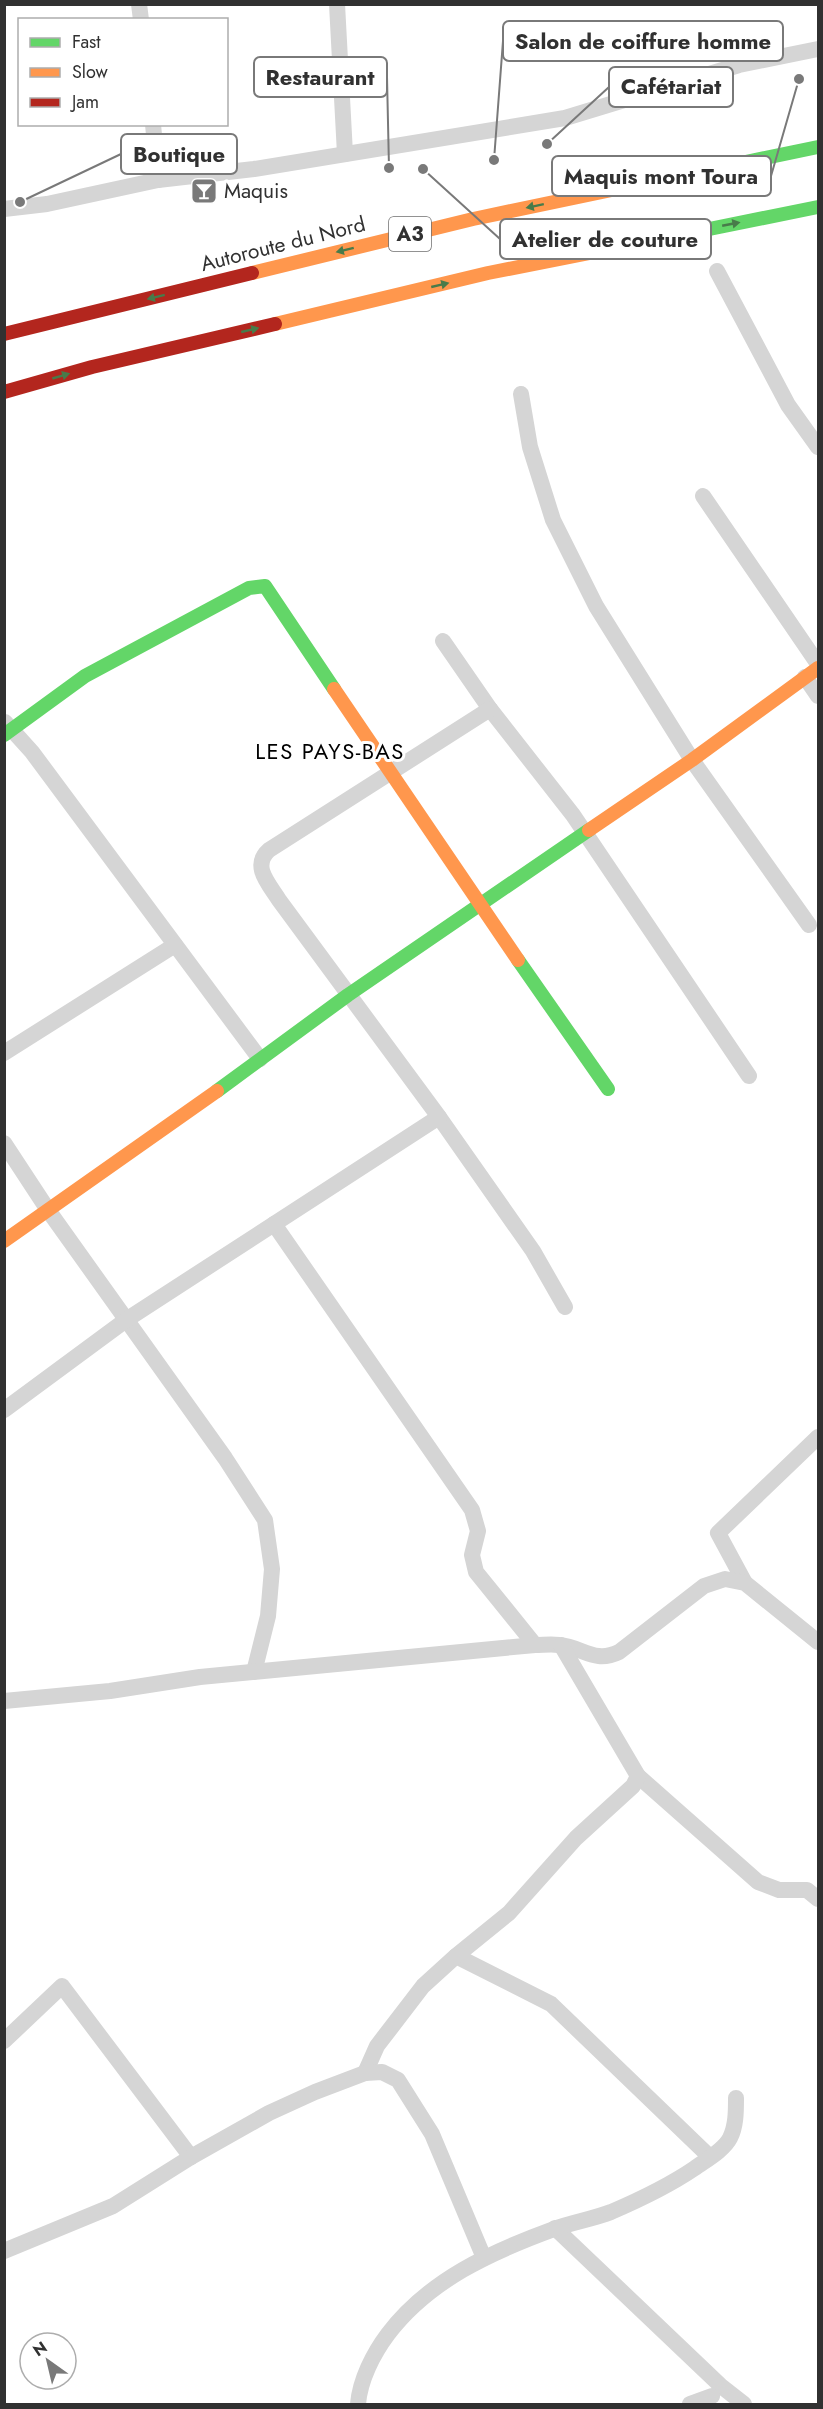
<svg xmlns="http://www.w3.org/2000/svg" width="823" height="2409" font-family="Jost,sans-serif">
	<style>
		.lines { fill: none; stroke-linecap: round; stroke-linejoin: round }
		.street { stroke: #d5d5d5; stroke-width: 16 }
		.fast { stroke: #63d668; stroke-width: 14 }
		.slow { stroke: #ff974d; stroke-width: 14 }
		.jam { stroke: #b3261e; stroke-width: 14 }
		.oneway { fill: #487b4a }
		.labels { text-anchor: middle; dominant-baseline: central; stroke-width: 6; stroke-linejoin: round; paint-order: stroke }
		.shield { fill: #fff; stroke: #6f6f6f; stroke-width: 1.5 }
		.shield-label { font-size: 20px; font-weight: bold; fill: #313131 }
		.poi-label { font-size: 21px; fill: #313131; stroke: #fff; text-anchor: start }
		.street-label { font-size: 21px; fill: #313131; stroke: #fff }
		.neighbourhood-label { font-size: 22px; letter-spacing: 1.5px; fill: #000; stroke: #fff }
		.leader { fill: none; stroke: #797979; stroke-width: 2 }
		.callout-dot { fill: #797979; stroke: #fff; stroke-width: 2 }
		.callout { fill: #fff; stroke: #797979; stroke-width: 2 }
		.callout-label { font-size: 22px; text-anchor: middle; font-weight: bold; fill: #313131 }
	</style>
	<rect width="100%" height="100%" fill="#fff"/>
	<g class="lines">
		<g class="street">
			<polyline points="139,4 141,20"/>
			<polyline points="337,4 345,154"/>
			<polyline points="153,124 158,180"/>
			<polyline points="4,209 47,204 158,180 254,169 565,118 739,65 818,49"/>
			<polyline points="717,271 788,405 818,447"/>
			<polyline points="521,394 530,447 553,520 596,606 692,760 809,925"/>
			<polyline points="703,496 818,664"/>
			<polyline points="443,641 490,709 573,815 749,1076"/>
			<polyline points="805,677 818,696"/>
			<path d="M490,709L269,850C251,866 269,884 279,900L439,1117L533,1251L565,1307"/>
			<polyline points="5,722 32,752 260,1059"/>
			<polyline points="4,1053 175,945"/>
			<polyline points="4,1143 48,1210 225,1458 265,1520 272,1569 268,1616 254,1672"/>
			<polyline points="274,1224 472,1510 478,1531 472,1555 476,1572 535,1645"/>
			<polyline points="4,1410 126,1320 439,1117"/>
			<polyline points="745,1583 718,1533 818,1437"/>
			<path d="M4,1701L110,1691L200,1677L535,1645C543,1645 552,1644 559,1645C583,1647 594,1664 619,1652L704,1586L725,1579L745,1583L818,1642"/>
			<polyline points="638,1776 758,1882 779,1890 807,1890 818,1899"/>
			<polyline points="456,1956 551,2004 710,2157"/>
			<polyline points="4,2041 62,1986 191,2157"/>
			<polyline points="365,2073 377,2046 423,1986 456,1956 509,1913 576,1838 633,1786 638,1776 561,1645"/>
			<polyline points="555,2228 721,2386 744,2404"/>
			<polyline points="4,2251 113,2206 191,2157 269,2113 315,2092 365,2073 382,2072 398,2080 432,2134 484,2258"/>
			<path d="M358,2404C360,2380 373,2354 388,2334C429,2280 491,2252 554,2229C573,2222 593,2219 611,2212C639,2200 670,2185 695,2168C706,2160 724,2150 730,2138C736,2126 736,2112 736,2098"/>
			<polyline points="690,2404 712,2396"/>
		</g>
		<g class="fast">
			<polyline points="736,164 818,147"/>
			<polyline points="660,239 818,207"/>
			<polyline points="4,735 85,676 249,588 265,586 334,689"/>
			<polyline points="518,960 608,1089"/>
			<polyline points="217,1091 348,995 589,830"/>
		</g>
		<g class="slow">
			<polyline points="252,273 473,219 736,164"/>
			<polyline points="275,324 488,273 660,239"/>
			<polyline points="334,689 518,960"/>
			<polyline points="589,830 692,760 818,668"/>
			<polyline points="4,1241 217,1091"/>
		</g>
		<g class="jam">
			<polyline points="4,334 252,273"/>
			<polyline points="4,392 92,367 275,324"/>
		</g>
	</g>
	<defs><path id="oneway-solid" d="M-6-.8H1V-3.2L6.5 0L1 3.2V.8H-6Z" transform="scale(1.5)"/></defs>
	<g class="oneway">
		<use href="#oneway-solid" transform="translate(535 206) rotate(168)"/>
		<use href="#oneway-solid" transform="translate(731 224) rotate(-11)"/>
		<use href="#oneway-solid" transform="translate(345 250) rotate(166)"/>
		<use href="#oneway-solid" transform="translate(440 285) rotate(-13)"/>
		<use href="#oneway-solid" transform="translate(156 297) rotate(166)"/>
		<use href="#oneway-solid" transform="translate(250 330) rotate(-13)"/>
		<use href="#oneway-solid" transform="translate(61 376) rotate(-16)"/>
	</g>
	<defs>
		<symbol id="bar-square" viewBox="-11 -11 22 22"><rect x="-9" y="-9" width="18" height="18" rx="4" fill="#797979" stroke="#fff"/><path d="M-6-5H6L.8 .8V4.5H3.5V6h-7V4.5H-.8V.8Z" fill="#fff"/></symbol>
	</defs>
	<g fill-rule="evenodd">
		<use href="#bar-square" x="189" y="176" width="30" height="30"/>
	</g>
	<g class="labels">
		<rect class="shield" x="389" y="217" width="42" height="34" rx="4.5"/>
		<g class="shield-label">
			<text x="410" y="234">A3</text>
		</g>
		<g class="poi-label">
			<text x="224" y="191">Maquis</text>
		</g>
		<g class="street-label">
			<text transform="translate(283 244) rotate(-14)">Autoroute du Nord</text>
		</g>
		<g class="neighbourhood-label">
			<text x="330" y="751">LES PAYS-BAS</text>
		</g>
	</g>
	<path class="leader" d="M494 160L503 41M389 168L387 77M547 144L609 87M20 202L121 154M799 79L771 176M423 169L500 239"/>
	<g class="callout-dot">
		<circle cx="494" cy="160" r="6"/>
		<circle cx="389" cy="168" r="6"/>
		<circle cx="547" cy="144" r="6"/>
		<circle cx="20" cy="202" r="6"/>
		<circle cx="799" cy="79" r="6"/>
		<circle cx="423" cy="169" r="6"/>
	</g>
	<g class="callout">
		<rect x="503" y="21" width="280" height="40" rx="6"/>
		<rect x="254" y="57" width="133" height="40" rx="6"/>
		<rect x="609" y="67" width="124" height="40" rx="6"/>
		<rect x="121" y="134" width="116" height="40" rx="6"/>
		<rect x="552" y="156" width="219" height="40" rx="6"/>
		<rect x="500" y="219" width="211" height="40" rx="6"/>
	</g>
	<g class="callout-label">
		<text x="643" y="49">Salon de coiffure homme</text>
		<text x="320" y="85">Restaurant</text>
		<text x="671" y="94">Cafétariat</text>
		<text x="179" y="162">Boutique</text>
		<text x="661" y="184">Maquis mont Toura</text>
		<text x="605" y="247">Atelier de couture</text>
	</g>
	<rect width="823" height="2409" fill="none" stroke="#313131" stroke-width="12"/>
	<rect x="18" y="18" width="210" height="108" fill="#ffffff" stroke="#adadad" stroke-width="1.5"/>
	<rect x="30" y="38" width="30" height="9" fill="#63d668" stroke="#adadad" stroke-width="1.5"/>
	<text x="72" y="48" font-size="18" fill="#313131">Fast</text>
	<rect x="30" y="68" width="30" height="9" fill="#ff974d" stroke="#adadad" stroke-width="1.5"/>
	<text x="72" y="78" font-size="18" fill="#313131">Slow</text>
	<rect x="30" y="98" width="30" height="9" fill="#b3261e" stroke="#adadad" stroke-width="1.5"/>
	<text x="72" y="108" font-size="18" fill="#313131">Jam</text>
	<g transform="translate(48 2361) rotate(326)"><circle r="28" fill="#ffffff" stroke="#adadad" stroke-width="1.5"/>
	<path d="M0-4.5L10 22L0 15L-10 22Z" fill="#797979"/>
	<text y="-9" font-size="16" font-weight="bold" text-anchor="middle" fill="#313131">N</text>
	</g>
</svg>
